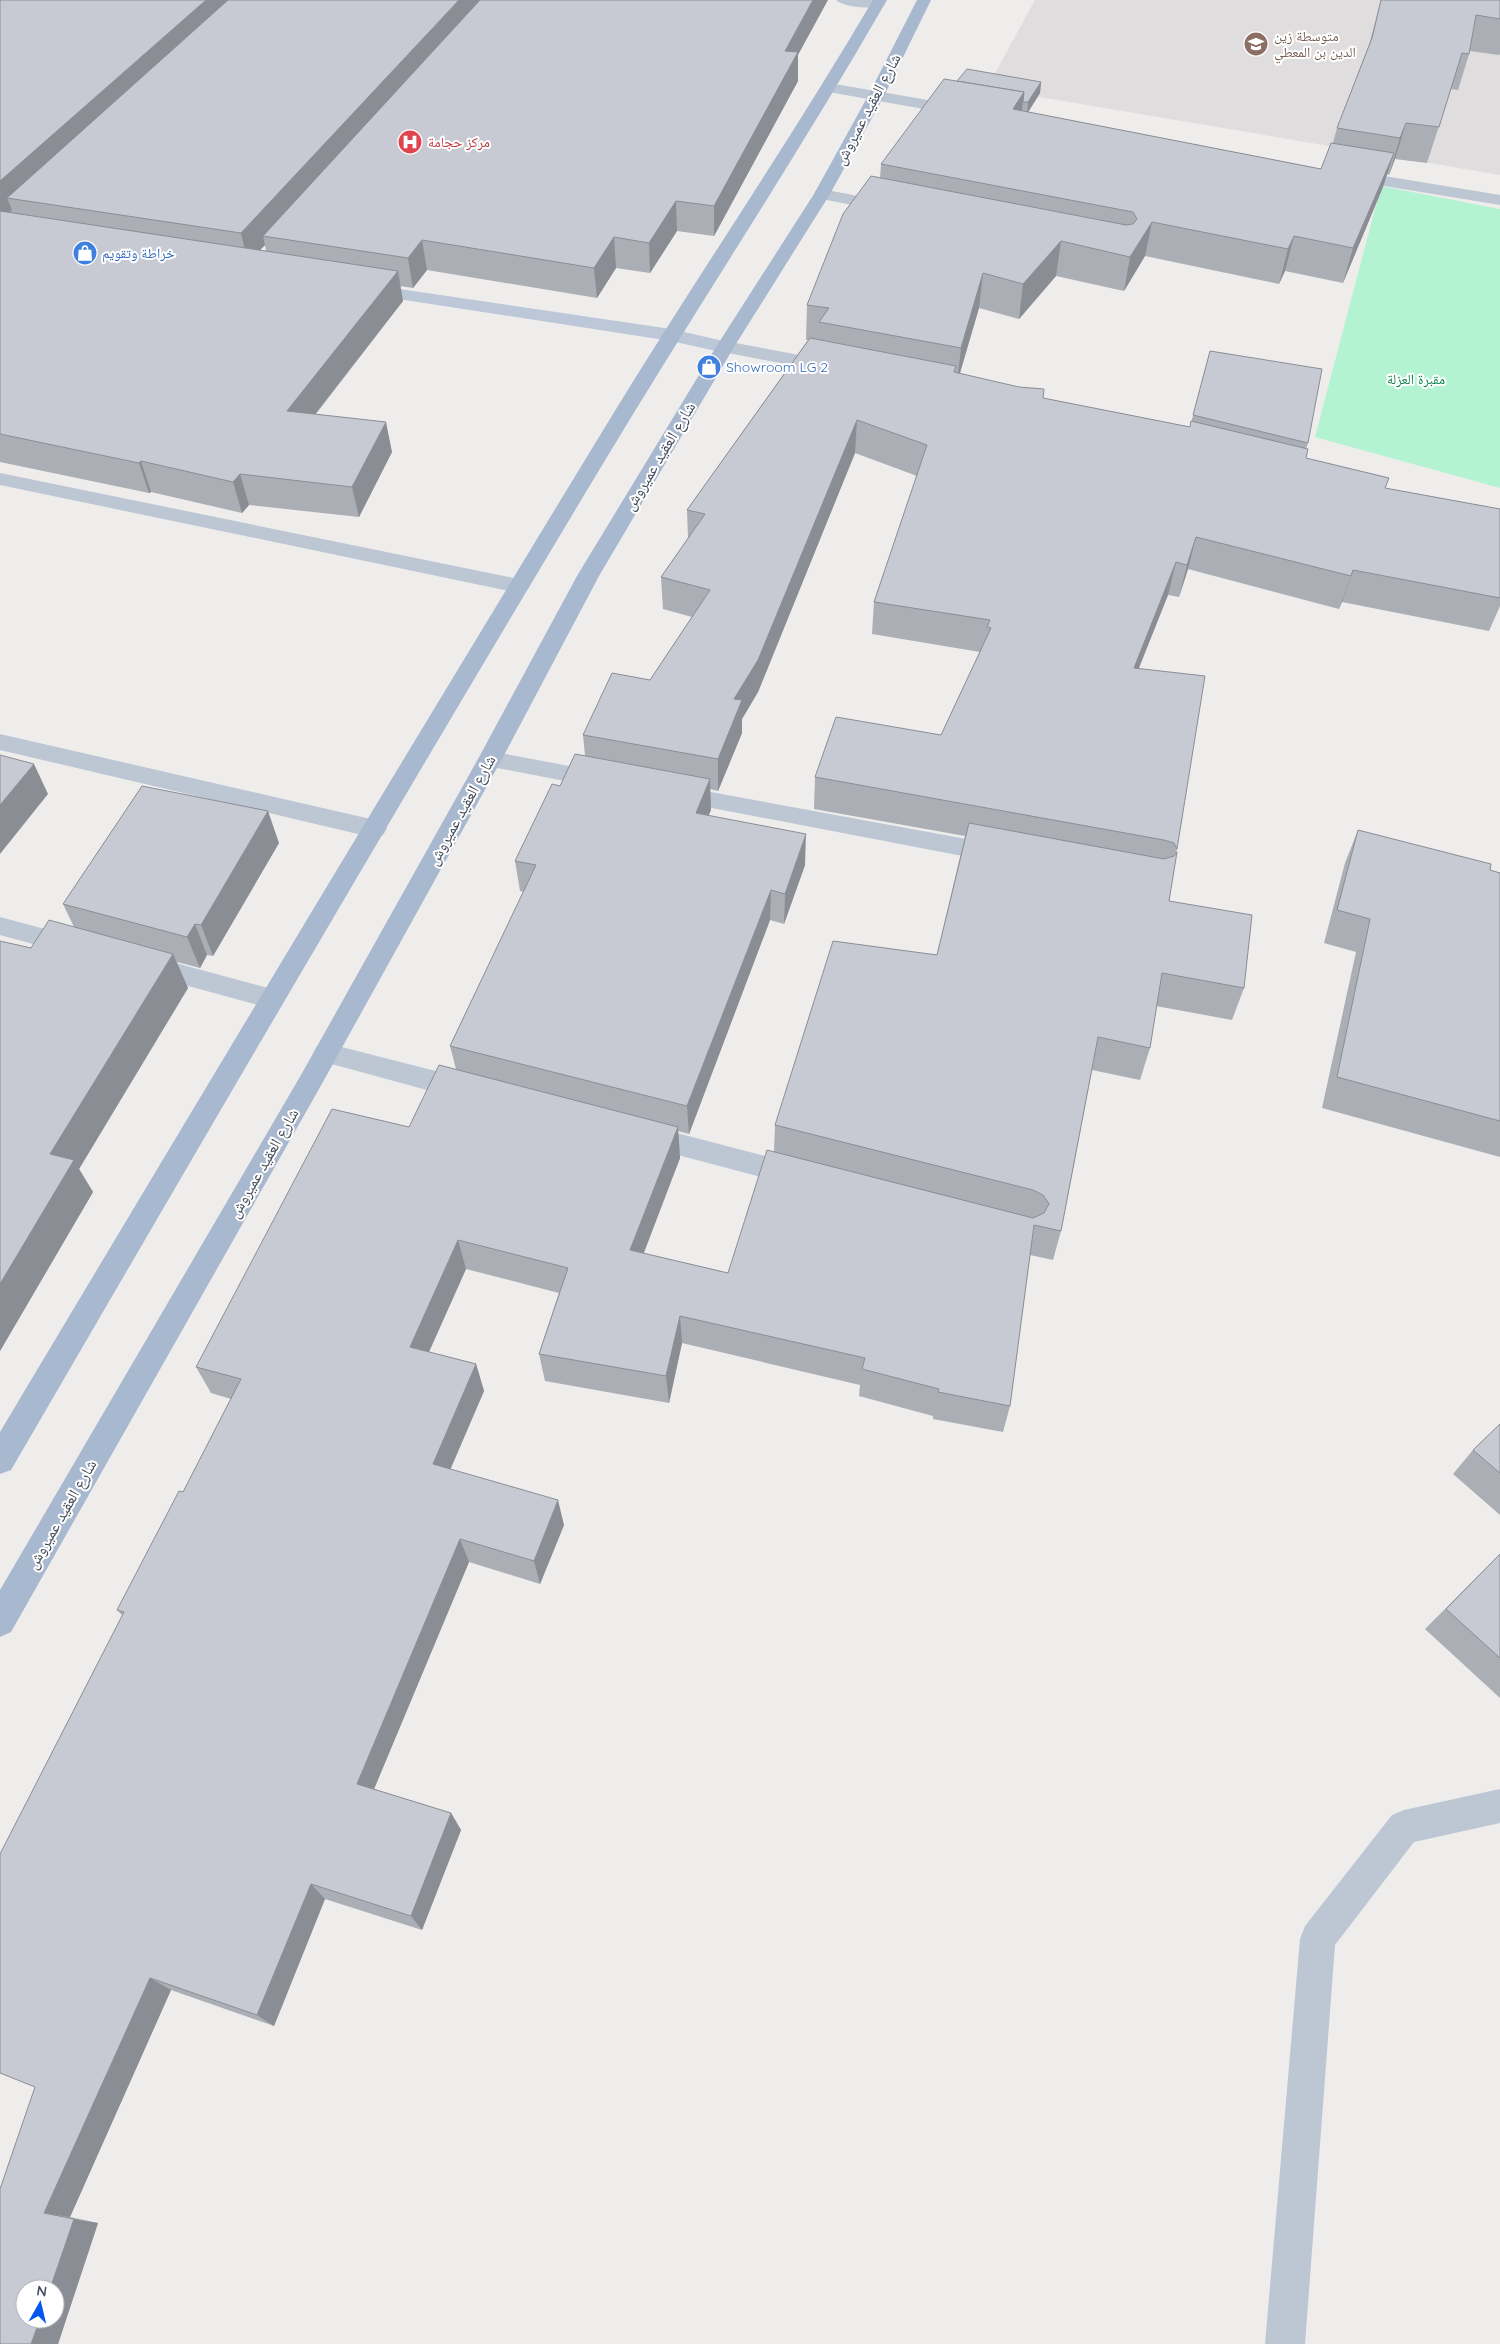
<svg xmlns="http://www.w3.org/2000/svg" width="1500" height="2344" font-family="Quicksand,'Noto Naskh Arabic',sans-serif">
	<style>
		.education { fill: #e0ddde }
		.green { fill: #b4f3d2 }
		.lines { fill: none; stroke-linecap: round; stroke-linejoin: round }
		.street { fill: #bdc7d4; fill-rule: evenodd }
		.secondary { fill: #bcc7d8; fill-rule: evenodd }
		.primary { fill: #a8b8cf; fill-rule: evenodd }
		.wall { fill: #abaeb5; fill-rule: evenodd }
		.shaded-wall { fill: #8b8d94 }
		.building { fill: #c7cad3; stroke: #8b8d94 }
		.labels { text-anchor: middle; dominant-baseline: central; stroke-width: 4; stroke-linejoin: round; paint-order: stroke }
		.far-education-label { font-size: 14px; fill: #785e54; stroke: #fff; text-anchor: start }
		.far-health-label { font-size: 14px; fill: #be3a42; stroke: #fff; text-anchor: start }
		.far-shop-label { font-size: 14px; fill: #366cbe; stroke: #fff; text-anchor: start }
		.far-park-label { font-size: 14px; fill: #0d8453; stroke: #fff }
		.street-label { font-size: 16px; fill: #434d5b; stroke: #fff }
	</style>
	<rect width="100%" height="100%" fill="#efecec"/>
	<polygon class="education" points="1035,0 1500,0 1500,175 987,88"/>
	<polygon class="green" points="1381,186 1500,209 1500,488 1315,437"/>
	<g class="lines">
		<g class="street">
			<path d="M836,0H880L885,4C880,11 841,7 836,0Z"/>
			<polygon points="829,83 963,106 971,111 963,116 823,91 821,88 823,85"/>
			<polygon points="1348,170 1500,195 1500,205 1342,179 1340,175 1342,171"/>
			<polygon points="822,189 889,202 895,203 898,207 895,211 889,212 816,198 814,194 816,190"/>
			<polygon points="725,341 831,361 838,363 840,367 838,371 831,373 718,351 716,347 718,343"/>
			<polygon points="0,473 519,579 526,581 530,586 526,591 519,593 0,485"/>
			<polygon points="0,734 375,820 383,823 387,829 383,835 375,838 0,750"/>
			<polygon points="490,751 601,772 609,774 613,780 609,786 601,788 482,765 478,759 482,753"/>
			<polygon points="673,785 999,845 1008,848 1011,854 1008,860 999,863 665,799 661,793 665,787"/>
			<polygon points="0,917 82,939 86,946 82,953 73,955 0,935"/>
			<polygon points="146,955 272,989 281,992 285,999 281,1006 272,1009 137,972 133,965 137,958"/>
			<polygon points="326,1043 467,1079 476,1082 480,1090 476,1098 467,1101 317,1060 313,1053 317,1046"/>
			<polygon points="642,1124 799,1165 809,1168 813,1176 809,1184 799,1187 632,1143 628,1135 632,1127"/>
			<polygon points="1500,1789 1500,1823 1414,1842 1335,1945 1305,2344 1265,2344 1300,1939 1305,1926 1392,1815 1404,1810"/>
		</g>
		<polygon class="secondary" points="366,284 671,329 732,343 734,347 732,351 725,353 671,341 360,293 357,289 360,285"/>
		<g class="primary">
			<path d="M873,0H887C797,157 697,307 604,462C403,796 207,1133 11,1470L0,1474V1432C203,1092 407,752 613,414C698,275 790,141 873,0Z"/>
			<polygon points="917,0 931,0 884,96 830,194 734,347 599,576 502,759 319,1089 11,1632 0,1637 0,1590 301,1075 478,759 577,576 716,347 814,194 868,96"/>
		</g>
	</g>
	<g class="wall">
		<path d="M0,0L798,55V81L714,236L677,231L650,273L616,268L597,298L427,270L413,288L400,286L403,301L316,414L392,452L359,517L249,505L242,513L151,492L149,493L0,462ZM265,245L266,251L260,250Z"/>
		<path d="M1381,0H1500V54L1499,55L1470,51L1458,90L1451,89L1427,163L1395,159L1389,175L1387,174L1383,187L1343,283L1285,271L1279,284L1145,256L1124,291L1056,276L1019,319L979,308L960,373L1043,398L1190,427L1210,351L1308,443L1306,449V458L1389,478L1385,488L1500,509V606L1489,631L1342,602L1339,609L1188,569L1179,597L1168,595L1139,668L1177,849L1169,901L1244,988L1232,1020L1156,1006L1150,1048L1140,1080L1092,1070L1061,1231L1053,1260L1030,1255L1010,1406L1003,1432L933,1419V1416L859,1396L860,1385L682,1343L669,1403L545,1381L539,1354L559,1293L466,1269L429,1352L476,1364L484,1391L450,1469L564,1525L540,1584L469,1562L374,1789L451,1813L461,1830L422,1930L325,1899L274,2026L171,1990L70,2217L98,2223L58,2344L35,2087L122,1615L117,1610L183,1492L231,1399L211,1393L196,1367L409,1127L456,1069L450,1046L524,892L520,891L515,861L560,786L585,756L583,735L650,680L692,617L663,609L661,577L688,538L687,510L808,340H806L807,305L880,178L881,164L957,81L1041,82L1040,93L1028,112L1321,169L1333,143L1337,128L1369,45ZM855,453L917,476L874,602L872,634L980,652L941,735L815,777L814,809L965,836L937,955L775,1125L774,1152L728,1273L643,1253L680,1158L678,1131L689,1134L770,920L784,924L805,865L708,815L711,810L710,789L718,791L742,733V719L758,692Z"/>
		<polygon points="1358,830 1500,873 1500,1157 1322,1108 1356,952 1324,943 1345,863"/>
		<polygon points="279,843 213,956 207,955 200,968 177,962 188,988 79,1169 93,1192 0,1351 0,941 31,948 74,927 63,904"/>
		<polygon points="1500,1424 1500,1515 1453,1474 1473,1450"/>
		<polygon points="1500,1554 1500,1698 1425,1629"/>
	</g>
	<g class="shaded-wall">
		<polygon points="206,0 244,0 7,198 12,210 0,220 0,181"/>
		<polygon points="459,0 488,0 263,236 265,245 248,263 241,233"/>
		<polygon points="813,0 828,0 798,55 798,81 714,236 714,206 785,51"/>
		<polygon points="1041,82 1040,93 1027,114 1028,102"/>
		<polygon points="1024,92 1020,126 1013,109"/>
		<polygon points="1406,123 1395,159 1389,175 1400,138"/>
		<polygon points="1394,153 1383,187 1343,283 1353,248"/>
		<polygon points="676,201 677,231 650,273 649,243"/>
		<polygon points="1152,222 1145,256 1124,291 1130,257"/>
		<polygon points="1294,236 1285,271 1279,284 1288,249"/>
		<polygon points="614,237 616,268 597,298 594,268"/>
		<polygon points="422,240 427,270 413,288 408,258"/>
		<polygon points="1061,241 1056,276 1019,319 1023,284"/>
		<polygon points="398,271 403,301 294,441 287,411"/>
		<polygon points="983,273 979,308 957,383 961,348"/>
		<polygon points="857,420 855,453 758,692 742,719 742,733 718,791 718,759 734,699"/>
		<polygon points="386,422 392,452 359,517 352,487"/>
		<polygon points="141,461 151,492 149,493 139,463"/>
		<polygon points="240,474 249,505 242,513 233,482"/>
		<polygon points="1196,537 1188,569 1179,597 1187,565"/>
		<polygon points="1176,562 1168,595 1126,700 1134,668"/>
		<polygon points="1353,570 1342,602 1339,609"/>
		<polygon points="34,764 48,794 0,854 0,805"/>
		<polygon points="710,779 711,810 697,843 696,813"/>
		<polygon points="268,811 279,843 213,956 201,925"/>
		<polygon points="806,834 805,865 784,924 785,894"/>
		<polygon points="771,890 770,920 689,1134 687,1106"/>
		<polygon points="195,924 207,955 200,968 187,937"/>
		<polygon points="173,954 188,988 79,1169 93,1192 0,1351 0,1284 50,1154"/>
		<polygon points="678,1127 680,1158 634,1279 630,1250"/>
		<polygon points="458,1240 466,1269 419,1374 410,1347"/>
		<polygon points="680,1316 682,1343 669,1403 666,1376"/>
		<polygon points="476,1364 484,1391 442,1489 433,1464"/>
		<polygon points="558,1500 564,1525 540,1584 534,1561"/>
		<polygon points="460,1539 469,1562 369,1801 357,1784"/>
		<polygon points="451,1813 461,1830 422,1930 411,1916"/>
		<polygon points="311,1884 325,1899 274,2026 257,2015"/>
		<polygon points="150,1978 171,1990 70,2217 44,2213"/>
		<polygon points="74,2219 98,2223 58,2344 31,2344 40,2319 55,2319 55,2289 50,2289"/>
	</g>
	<g class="building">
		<polygon points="0,0 206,0 0,181"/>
		<polygon points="228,0 459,0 241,233 7,198"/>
		<polygon points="480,0 813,0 785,51 798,52 714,206 676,201 649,243 614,237 594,268 422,240 408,258 263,236"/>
		<polygon points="1381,0 1500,0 1500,19 1476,15 1469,54 1462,53 1439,127 1406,123 1400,138 1337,128 1372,38"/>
		<polygon points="967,69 1041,82 1028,102 1023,102 1024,92 957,81"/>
		<polygon points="944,79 1024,92 1013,109 1321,169 1331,143 1394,153 1353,248 1294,236 1288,249 1152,222 1130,257 1061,241 1023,284 983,273 961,348 819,322 829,308 807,305 843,214 871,176 1126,225 1133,224 1137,219 1133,212 881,164"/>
		<polygon points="0,211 398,271 287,411 386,422 352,487 240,474 233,482 141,461 139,463 0,434"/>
		<polygon points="810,338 956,366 954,372 1019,387 1044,389 1043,398 1190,427 1191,421 1308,449 1306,458 1389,478 1385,488 1500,509 1500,598 1353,570 1351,576 1196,537 1187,565 1176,562 1134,668 1205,676 1177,849 1174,843 1164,840 815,777 836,717 941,735 991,628 987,627 990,620 874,602 927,445 857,420 758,660 734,699 742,700 718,759 583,735 612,673 650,680 710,590 661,577 705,514 687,510"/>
		<polygon points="1210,351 1322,369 1308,443 1193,415"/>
		<polygon points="575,754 710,779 696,813 806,834 785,894 771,890 687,1106 450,1046 536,865 515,861 552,784 560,786"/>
		<polygon points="0,755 34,764 0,805"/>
		<polygon points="142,786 268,811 201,925 195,924 187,937 63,904"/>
		<polygon points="969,823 1164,859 1174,856 1177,852 1169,901 1252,915 1244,988 1162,973 1150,1048 1098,1037 1061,1231 1034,1225 1010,1406 938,1392 939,1389 862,1369 865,1358 680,1316 666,1376 539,1354 568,1268 458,1240 410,1347 476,1364 433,1464 558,1500 534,1561 460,1539 357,1784 451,1813 411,1916 311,1884 257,2015 150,1978 44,2213 74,2219 50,2289 25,2289 25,2319 40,2319 31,2344 0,2344 0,2189 35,2087 0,2073 0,1854 124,1612 117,1610 179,1491 183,1492 241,1379 196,1367 332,1109 409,1127 439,1065 678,1127 630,1250 728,1273 767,1150 1033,1218 1044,1213 1049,1204 1043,1195 1033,1190 775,1125 833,941 937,955"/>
		<polygon points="1358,830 1491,864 1490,870 1500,873 1500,1121 1337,1077 1370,919 1337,910"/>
		<polygon points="49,920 173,954 50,1154 74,1160 0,1284 0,941 31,948"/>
		<polygon points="1500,1424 1500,1473 1473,1450"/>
		<polygon points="1500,1554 1500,1658 1446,1609"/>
	</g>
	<defs>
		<symbol id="school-disc" viewBox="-11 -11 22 22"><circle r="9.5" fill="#8d6e63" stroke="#fff"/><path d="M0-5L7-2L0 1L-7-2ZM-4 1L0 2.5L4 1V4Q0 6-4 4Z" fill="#fff"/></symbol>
		<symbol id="hospital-disc" viewBox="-11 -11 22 22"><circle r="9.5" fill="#e0444e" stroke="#fff"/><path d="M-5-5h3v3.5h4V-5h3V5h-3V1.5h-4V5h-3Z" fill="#fff"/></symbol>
		<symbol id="shop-disc" viewBox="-11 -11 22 22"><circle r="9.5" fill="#3f7fe0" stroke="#fff"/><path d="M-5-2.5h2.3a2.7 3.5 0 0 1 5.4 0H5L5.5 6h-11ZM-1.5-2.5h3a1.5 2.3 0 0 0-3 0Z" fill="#fff"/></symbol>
	</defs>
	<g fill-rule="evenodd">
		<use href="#school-disc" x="1242" y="30" width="28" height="28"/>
		<use href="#hospital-disc" x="396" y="128" width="28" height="28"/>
		<use href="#shop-disc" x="71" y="239" width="28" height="28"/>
		<use href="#shop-disc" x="695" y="353" width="28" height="28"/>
	</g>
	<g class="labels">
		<g class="far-education-label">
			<text x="1274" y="36">متوسطة زين<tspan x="1274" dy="16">الدين بن المعطي</tspan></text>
		</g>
		<g class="far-health-label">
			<text x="428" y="142">مركز حجامة</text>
		</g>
		<g class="far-shop-label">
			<text x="102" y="253">خراطة وتقويم</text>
			<text x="726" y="367">Showroom LG 2</text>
		</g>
		<g class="far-park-label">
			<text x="1416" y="379">مقبرة العزلة</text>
		</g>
		<g class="street-label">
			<text transform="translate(867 109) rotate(-62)">شارع العقيد عميروش</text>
			<text transform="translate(659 456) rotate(-59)">شارع العقيد عميروش</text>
			<text transform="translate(461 810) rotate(-61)">شارع العقيد عميروش</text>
			<text transform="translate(263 1163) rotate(-60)">شارع العقيد عميروش</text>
			<text transform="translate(61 1514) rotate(-60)">شارع العقيد عميروش</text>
		</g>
	</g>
	<g transform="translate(40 2304) rotate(8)"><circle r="24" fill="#ffffff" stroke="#b4b8bd"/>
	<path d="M0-4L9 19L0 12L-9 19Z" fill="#0655f0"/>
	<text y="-8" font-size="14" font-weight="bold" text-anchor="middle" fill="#434d5b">N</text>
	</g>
</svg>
